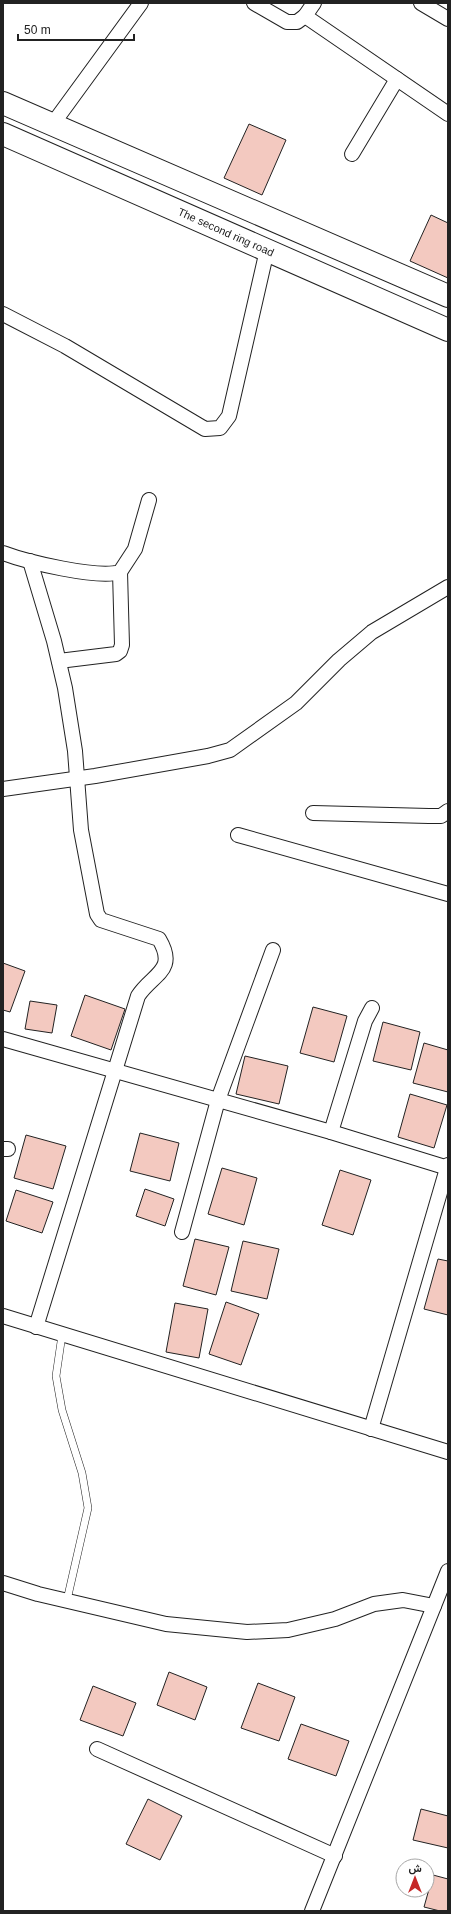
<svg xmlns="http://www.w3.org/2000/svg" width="451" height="1914" font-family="Arial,Vazirmatn,sans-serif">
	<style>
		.building { fill: #f3c9c0; stroke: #222 }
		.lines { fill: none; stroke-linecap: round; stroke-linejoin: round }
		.lane-casing { stroke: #222; stroke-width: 8 }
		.street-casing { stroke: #222; stroke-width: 16 }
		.primary-casing { stroke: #222; stroke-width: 24 }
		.lane { stroke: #fff; stroke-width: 7 }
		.street { stroke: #fff; stroke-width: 14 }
		.primary { stroke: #fff; stroke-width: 22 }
		.labels { text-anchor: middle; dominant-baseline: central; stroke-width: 3; stroke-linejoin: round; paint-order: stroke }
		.street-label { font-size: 11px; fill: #222; stroke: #fff }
	</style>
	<rect width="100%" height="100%" fill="#fff"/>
	<g class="building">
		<polygon points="249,124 286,140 262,195 224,178"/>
		<polygon points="431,215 448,223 448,278 410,261"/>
		<polygon points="3,963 25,971 10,1012 3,1010"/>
		<polygon points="85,995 125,1009 111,1050 71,1036"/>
		<polygon points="30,1001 57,1005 52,1033 25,1029"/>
		<polygon points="313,1007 347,1016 334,1062 300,1053"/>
		<polygon points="383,1022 420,1032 411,1070 373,1061"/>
		<polygon points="424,1043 448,1050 448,1092 413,1083"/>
		<polygon points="245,1056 288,1066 279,1104 236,1094"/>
		<polygon points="410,1094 447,1105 434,1148 398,1137"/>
		<polygon points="140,1133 179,1143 170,1181 130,1171"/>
		<polygon points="26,1135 66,1146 53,1189 14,1178"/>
		<polygon points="222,1168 257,1178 244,1225 208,1214"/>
		<polygon points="340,1170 371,1180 353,1235 322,1225"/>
		<polygon points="145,1189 174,1199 165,1226 136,1216"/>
		<polygon points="16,1190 53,1202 42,1233 6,1221"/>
		<polygon points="195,1239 229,1247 216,1295 183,1286"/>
		<polygon points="243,1241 279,1249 267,1299 231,1291"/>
		<polygon points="438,1259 448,1261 448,1315 424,1309"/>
		<polygon points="226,1302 259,1314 241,1365 209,1354"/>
		<polygon points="175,1303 208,1309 199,1358 166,1352"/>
		<polygon points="169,1672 207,1687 195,1720 157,1705"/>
		<polygon points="258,1683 295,1697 279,1741 241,1728"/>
		<polygon points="93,1686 136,1703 123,1736 80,1720"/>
		<polygon points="301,1724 349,1741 336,1776 288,1759"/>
		<polygon points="148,1799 182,1816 160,1860 126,1844"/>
		<polygon points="421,1809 448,1816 448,1848 413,1840"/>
		<polygon points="433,1875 448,1879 448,1911 440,1911 424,1907"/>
	</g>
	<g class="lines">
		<defs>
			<polyline id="lane" points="62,1335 56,1376 62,1410 82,1473 88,1508 67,1600"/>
			<g id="street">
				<polyline points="254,3 287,22 297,22 305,16"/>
				<polyline points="314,3 305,16 448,114"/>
				<polyline points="421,3 448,19"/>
				<polyline points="52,125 141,3"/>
				<polyline points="352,154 397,79"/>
				<polyline points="3,314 65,346 205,429 220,428 229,416 267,250"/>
				<path d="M3,553C27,562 98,579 120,572L135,549L149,500"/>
				<path d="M30,561L54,641L65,688L75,751L81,830L97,914L101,920L159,939C178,971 152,974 138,996L36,1327"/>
				<polyline points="59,661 116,654 120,651 122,645 120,572"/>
				<polyline points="3,789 95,776 208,756 230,750 296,703 339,660 372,632 448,587"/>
				<polyline points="313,813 429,816 441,816 448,811"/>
				<polyline points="238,835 448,894"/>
				<polyline points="3,1039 331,1132 448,1168"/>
				<polyline points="331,1132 365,1021 372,1008"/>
				<polyline points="3,1149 8,1149"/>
				<polyline points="182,1232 218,1100 273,950"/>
				<polyline points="3,1316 448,1452"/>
				<polyline points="371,1429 448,1165"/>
				<polyline points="3,1583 38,1594 166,1624 247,1632 288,1630 335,1619 374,1604 403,1600 434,1606"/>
				<polyline points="97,1749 335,1856"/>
				<polyline points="312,1911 448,1571"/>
			</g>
			<g id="primary">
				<polyline points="3,103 448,296"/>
				<polyline points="3,134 448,330"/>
			</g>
		</defs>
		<use href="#lane" class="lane-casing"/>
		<use href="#street" class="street-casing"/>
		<use href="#primary" class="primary-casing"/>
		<use href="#lane" class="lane"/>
		<use href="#street" class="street"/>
		<use href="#primary" class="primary"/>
	</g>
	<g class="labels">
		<g class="street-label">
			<text transform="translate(226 232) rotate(24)">The second ring road</text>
		</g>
	</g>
	<rect width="451" height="1914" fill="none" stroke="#222222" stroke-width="8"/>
	<g transform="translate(415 1878)"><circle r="19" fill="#ffffff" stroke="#a7a7a7"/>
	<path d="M0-3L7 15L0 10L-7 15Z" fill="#c62828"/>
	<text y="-6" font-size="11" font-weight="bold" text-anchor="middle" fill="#222222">ش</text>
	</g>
	<path d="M18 34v6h116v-6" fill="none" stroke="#222222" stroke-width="2"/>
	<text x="24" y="34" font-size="12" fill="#222222" stroke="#ffffff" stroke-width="3" paint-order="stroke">50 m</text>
</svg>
